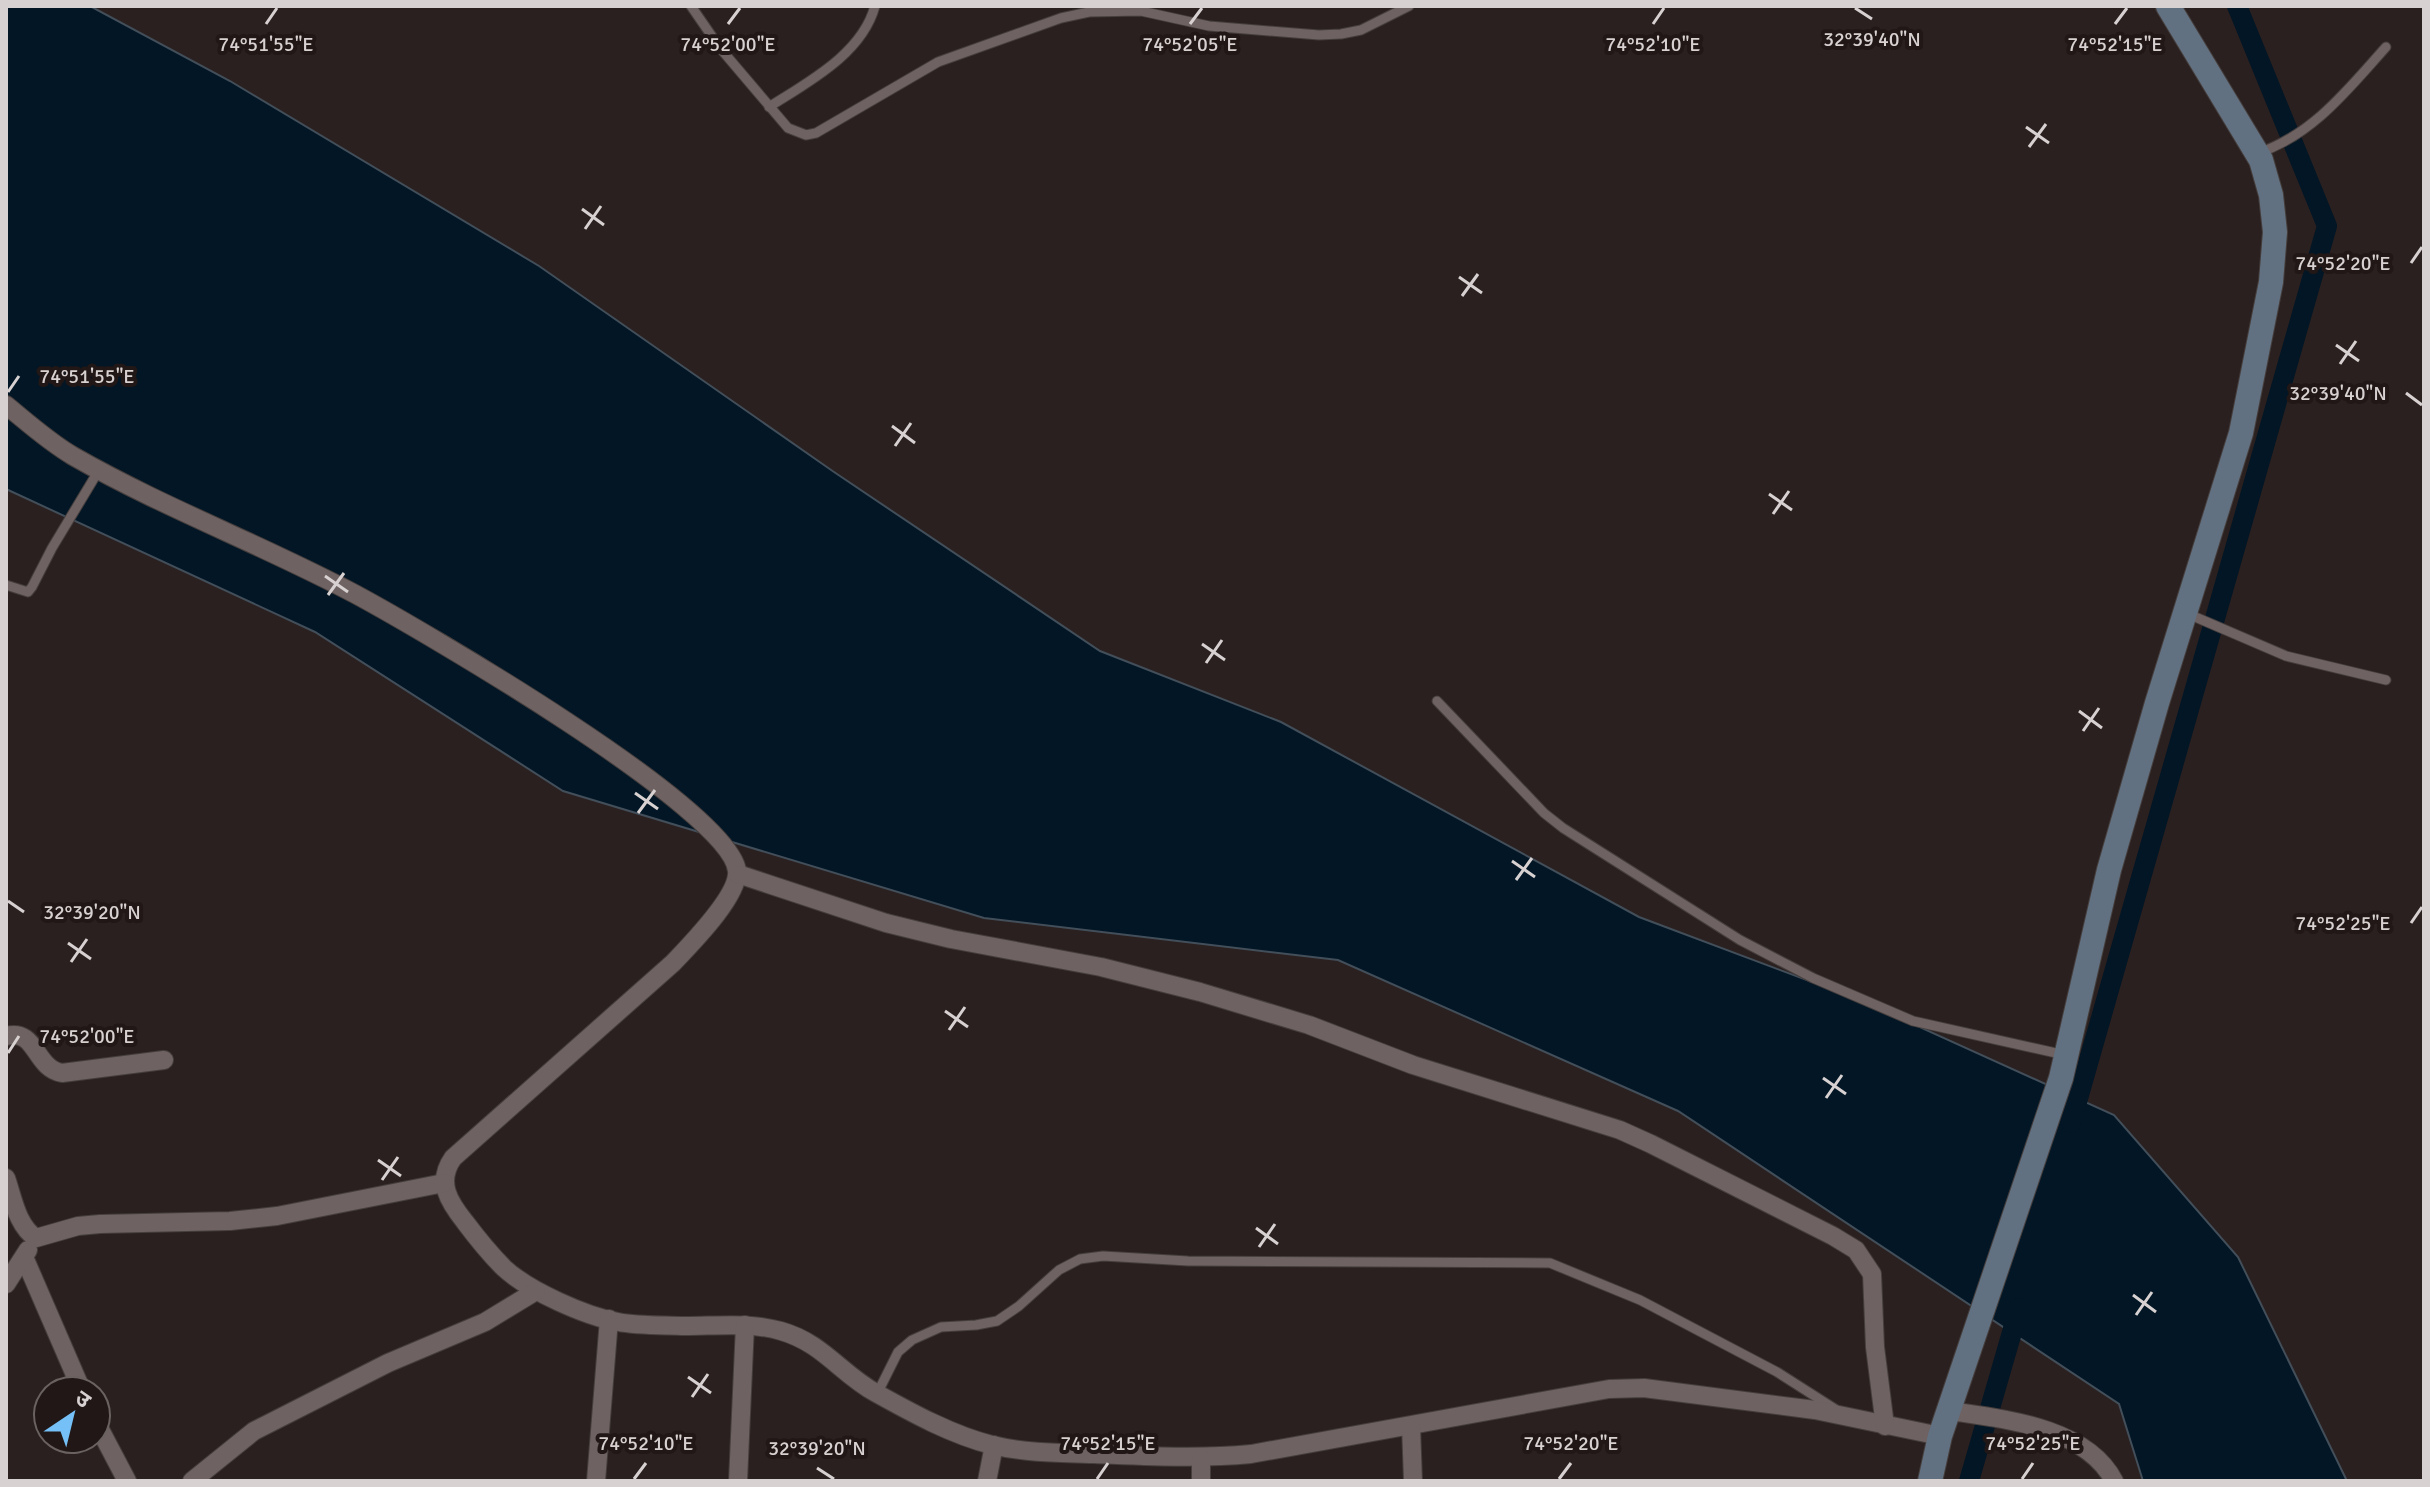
<svg xmlns="http://www.w3.org/2000/svg" width="2430" height="1487" font-family="Signika,'Noto Sans Devanagari',sans-serif">
	<style>
		.water { fill: #021625; stroke: #424e59; stroke-width: 2 }
		.lines { fill: none; stroke-linecap: round; stroke-linejoin: round }
		.canal { stroke: #021625; stroke-width: 20 }
		.lane-casing { stroke: #453e3d; stroke-width: 11 }
		.street-casing { stroke: #453e3d; stroke-width: 20 }
		.secondary-casing { stroke: #453e3d; stroke-width: 26 }
		.lane { stroke: #6e6262; stroke-width: 9 }
		.street { stroke: #6e6262; stroke-width: 18 }
		.secondary { stroke: #627181; stroke-width: 24 }
		.ticks { fill: none; stroke: #d8d1d1; stroke-width: 3 }
		.ticks-label { font-size: 20px; text-anchor: middle; fill: #d8d1d1; stroke: #201716; stroke-width: 8; stroke-linejoin: round; paint-order: stroke }
	</style>
	<rect width="100%" height="100%" fill="#2a2020"/>
	<polygon class="water" points="6,6 90,6 230,81 539,266 834,472 1100,651 1281,722 1639,917 1860,1000 2114,1115 2238,1257 2347,1481 2143,1481 2119,1404 1678,1111 1338,960 984,918 563,791 315,632 6,489"/>
	<g class="lines">
		<g class="canal">
			<polyline points="2071,1123 2327,226 2237,6"/>
			<polyline points="1969,1481 2019,1308"/>
		</g>
		<defs>
			<g id="lane">
				<polyline points="691,6 720,48 788,128 806,135 816,133 938,62 1061,18 1089,12 1141,11 1209,26 1319,35 1341,34 1361,30 1409,6"/>
				<path d="M769,107C808,82 862,54 875,6"/>
				<path d="M2258,153C2313,135 2349,88 2386,47"/>
				<polyline points="6,585 28,592 32,587 52,548 99,470"/>
				<polyline points="2186,613 2286,656 2386,680"/>
				<polyline points="1437,701 1544,813 1563,828 1740,940 1813,978 1913,1021 2065,1055"/>
				<polyline points="877,1394 898,1352 912,1340 941,1327 976,1325 997,1321 1019,1306 1059,1270 1080,1259 1103,1256 1188,1261 1550,1263 1640,1300 1777,1372 1835,1409"/>
			</g>
			<g id="street">
				<path d="M6,405C28,423 49,442 73,456C164,508 263,545 355,594C418,628 731,809 737,871C739,896 690,945 673,963L453,1158C436,1182 449,1202 465,1222C477,1238 490,1254 504,1268C529,1291 585,1316 618,1322C639,1326 664,1325 685,1326C717,1326 750,1322 781,1331C823,1343 840,1373 876,1393C912,1413 952,1435 992,1445C1025,1453 1060,1453 1094,1454C1147,1456 1199,1459 1251,1454L1609,1389L1644,1388L1815,1410L1940,1436"/>
				<polyline points="738,874 886,923 951,939 1101,967 1200,992 1309,1025 1413,1065 1620,1130 1651,1144 1833,1236 1856,1250 1872,1274 1875,1347 1885,1426"/>
				<path d="M6,1036C37,1028 34,1068 62,1073L164,1060"/>
				<path d="M6,1178C13,1198 17,1226 36,1238L78,1226L100,1224L230,1221L277,1216L444,1183"/>
				<polyline points="24,1257 82,1391"/>
				<polyline points="6,1284 28,1250"/>
				<path d="M1950,1411C2004,1419 2086,1427 2114,1481"/>
				<polyline points="96,1422 127,1481"/>
				<polyline points="1411,1426 1413,1481"/>
				<polyline points="192,1481 254,1431 388,1363 485,1322 536,1291"/>
				<polyline points="596,1481 609,1319"/>
				<polyline points="738,1481 745,1325"/>
				<polyline points="987,1481 994,1445"/>
				<polyline points="1201,1481 1201,1459"/>
			</g>
			<polyline id="secondary" points="1930,1481 1940,1436 2061,1078 2109,870 2157,703 2241,433 2271,282 2275,232 2271,195 2261,160 2168,6"/>
		</defs>
		<use href="#lane" class="lane-casing"/>
		<use href="#street" class="street-casing"/>
		<use href="#secondary" class="secondary-casing"/>
		<use href="#lane" class="lane"/>
		<use href="#street" class="street"/>
		<use href="#secondary" class="secondary"/>
	</g>
	<path class="ticks" d="M1855,8L1872,19M266,24L277,8M728,24L740,8M1190,24L1202,8M1653,24L1664,8M2115,24L2127,8M2026,127L2049,143M2029,147L2046,124M582,209L604,225M585,229L601,206M2411,263L2422,247M1459,277L1482,293M1462,296L1478,274M2336,345L2359,361M2340,364L2356,341M8,392L19,376M2406,393L2422,405M892,426L915,443M895,446L911,423M1769,494L1792,510M1773,514L1789,491M325,576L348,592M328,595L344,573M1202,644L1225,660M1206,663L1222,640M2079,711L2102,728M2083,731L2099,708M635,793L658,809M638,813L655,790M1512,861L1535,877M1516,880L1532,858M8,901L24,912M2411,923L2422,907M68,943L91,959M71,962L87,939M945,1011L968,1027M949,1030L965,1007M8,1053L19,1036M1823,1078L1846,1094M1826,1098L1842,1075M378,1160L401,1176M382,1180L398,1157M1256,1228L1278,1244M1259,1247L1275,1224M2133,1295L2156,1312M2136,1315L2152,1292M688,1377L711,1393M692,1397L708,1374M817,1468L834,1479M634,1479L646,1463M1097,1479L1108,1463M1559,1479L1571,1463M2022,1479L2033,1463"/>
	<g class="ticks-label">
		<text x="1872" y="46">32°39'40"N</text>
		<text x="266" y="51">74°51'55"E</text>
		<text x="728" y="51">74°52'00"E</text>
		<text x="1190" y="51">74°52'05"E</text>
		<text x="1653" y="51">74°52'10"E</text>
		<text x="2115" y="51">74°52'15"E</text>
		<text x="2343" y="270">74°52'20"E</text>
		<text x="87" y="383">74°51'55"E</text>
		<text x="2338" y="400">32°39'40"N</text>
		<text x="92" y="919">32°39'20"N</text>
		<text x="2343" y="930">74°52'25"E</text>
		<text x="87" y="1043">74°52'00"E</text>
		<text x="646" y="1450">74°52'10"E</text>
		<text x="1108" y="1450">74°52'15"E</text>
		<text x="1571" y="1450">74°52'20"E</text>
		<text x="2033" y="1450">74°52'25"E</text>
		<text x="817" y="1455">32°39'20"N</text>
	</g>
	<rect width="2430" height="1487" fill="none" stroke="#d8d1d1" stroke-width="16"/>
	<g transform="translate(72 1415) rotate(35)"><circle r="38" fill="#201716" stroke="#6a6161" stroke-width="2"/>
	<path d="M0-6L14 30L0 20L-14 30Z" fill="#75c0f6"/>
	<text y="-12" font-size="22" font-weight="bold" text-anchor="middle" fill="#d8d1d1">उ</text>
	</g>
</svg>
